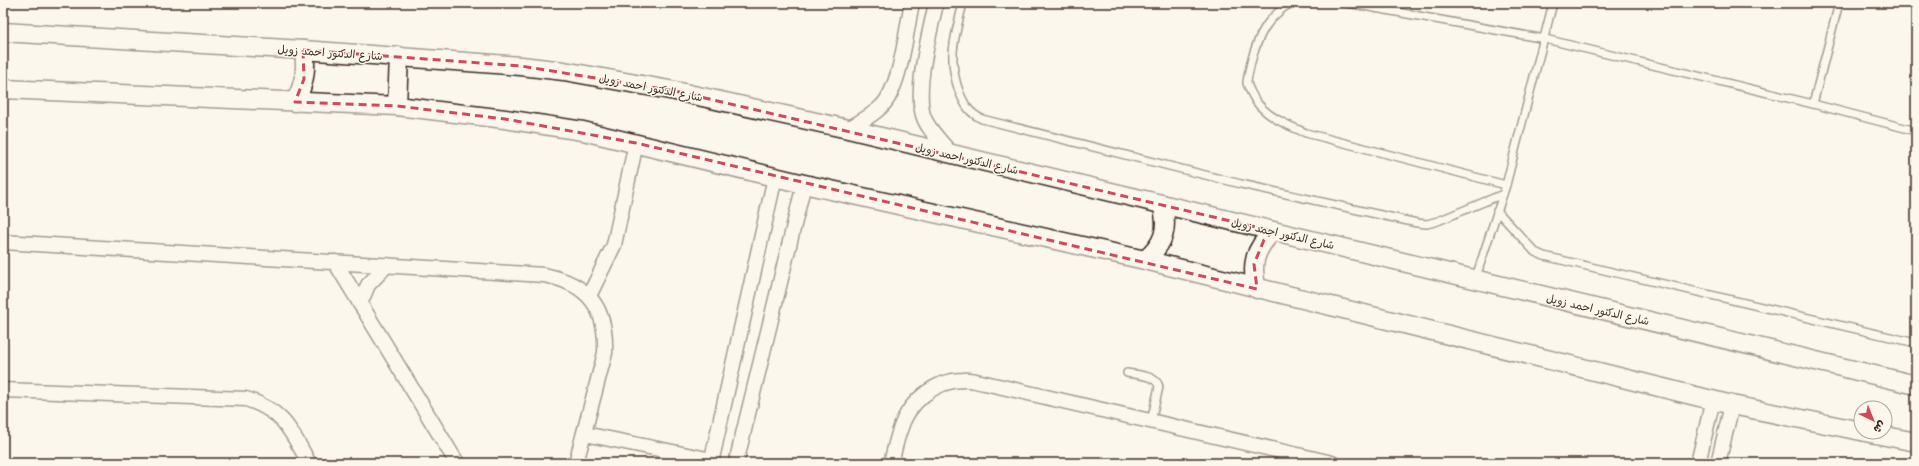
<svg xmlns="http://www.w3.org/2000/svg" width="1919" height="466" font-family="Mali,'Playpen Sans Arabic',sans-serif">
	<style>
		.lines { fill: none; stroke-linecap: round; stroke-linejoin: round }
		.service-casing { stroke: #3b2a1e; stroke-width: 10 }
		.minor-casing { stroke: #3b2a1e; stroke-width: 17 }
		.tertiary-casing { stroke: #3b2a1e; stroke-width: 21 }
		.service { stroke: #fbf7ec; stroke-width: 7 }
		.minor { stroke: #fbf7ec; stroke-width: 14 }
		.tertiary { stroke: #fbf7ec; stroke-width: 18 }
		.marked { fill: none; stroke: #d1495b; stroke-width: 3; stroke-dasharray: 8 5; stroke-linejoin: round }
		.labels { text-anchor: middle; dominant-baseline: central; stroke-width: 3; stroke-linejoin: round; paint-order: stroke }
		.street-label { font-size: 11px; fill: #3b2a1e; stroke: #fbf7ec }
	</style>
	<rect width="100%" height="100%" fill="#fbf7ec"/>
	<filter id="ink" filterUnits="userSpaceOnUse"><feTurbulence type="fractalNoise" baseFrequency=".025" numOctaves="2"/><feDisplacementMap in="SourceGraphic" scale="8" xChannelSelector="R" yChannelSelector="G"/><feConvolveMatrix kernelMatrix="1 2 1 2 8 2 1 2 1" color-interpolation-filters="sRGB"/></filter>
	<g filter="url(#ink)">
		<g class="lines">
			<defs>
				<g id="service">
					<path d="M963,3C955,37 947,57 959,91C964,104 969,113 982,119L1241,184L1417,223L1427,224L1438,221L1503,194"/>
					<path d="M1291,3C1267,17 1258,36 1251,62C1250,68 1247,77 1247,83C1248,88 1253,96 1255,100C1267,117 1287,125 1306,133L1506,185"/>
					<polyline points="1347,3 1545,39 1813,104 1916,131"/>
					<polyline points="1813,104 1839,3"/>
					<polyline points="1497,211 1535,252 1544,256 1916,343"/>
					<polyline points="1475,280 1506,185 1553,3"/>
					<path d="M1127,373C1137,375 1157,375 1159,387L1151,421"/>
				</g>
				<g id="minor">
					<path d="M936,3C930,33 915,85 923,115C927,129 942,142 951,154"/>
					<path d="M848,129C860,122 872,116 882,106C901,86 906,31 912,3"/>
					<path d="M3,242L544,275C589,284 607,308 605,353L576,463"/>
					<polyline points="335,262 457,463"/>
					<polyline points="589,296 614,245 636,143"/>
					<polyline points="360,304 368,285 387,265"/>
					<path d="M3,390L246,399C284,411 291,431 309,463"/>
					<polyline points="585,434 712,460"/>
					<polyline points="711,463 775,177"/>
					<polyline points="736,463 804,184"/>
					<path d="M891,463C894,452 896,441 900,430C908,403 934,380 964,380C970,379 978,382 985,383L1332,463"/>
					<polyline points="1698,463 1713,400"/>
					<polyline points="1718,463 1732,405"/>
				</g>
				<g id="tertiary">
					<polyline points="3,32 303,50 521,66 564,71 675,91 848,129 1916,385"/>
					<polyline points="3,89 397,106 505,119 583,131 804,184 1145,260 1732,405 1861,431"/>
					<path d="M295,102C304,85 308,68 303,50"/>
					<polyline points="397,106 399,56"/>
					<path d="M1145,260C1164,244 1169,229 1162,204"/>
					<path d="M1257,289C1250,264 1255,249 1273,231"/>
					<polyline points="1865,432 1916,442"/>
				</g>
			</defs>
			<use href="#service" class="service-casing"/>
			<use href="#minor" class="minor-casing"/>
			<use href="#tertiary" class="tertiary-casing"/>
			<use href="#service" class="service"/>
			<use href="#minor" class="minor"/>
			<use href="#tertiary" class="tertiary"/>
		</g>
	</g>
	<path d="M0 0H1919V466H0ZM303,50L521,66L675,91L1273,231L1264,240L1254,264L1257,289L636,143L505,119L397,106L295,102L304,79Z" fill="#fbf7ec" fill-opacity=".55" fill-rule="evenodd"/>
	<path class="marked" d="M303,50L521,66L675,91L1273,231L1264,240L1254,264L1257,289L636,143L505,119L397,106L295,102L304,79Z"/>
	<g class="labels">
		<g class="street-label">
			<text transform="translate(330 52) rotate(4)">شارع الدكتور احمد زويل</text>
			<text transform="translate(651 87) rotate(11)">شارع الدكتور احمد زويل</text>
			<text transform="translate(967 158) rotate(13)">شارع الدكتور احمد زويل</text>
			<text transform="translate(1283 233) rotate(13)">شارع الدكتور احمد زويل</text>
			<text transform="translate(1598 309) rotate(13)">شارع الدكتور احمد زويل</text>
		</g>
	</g>
	<rect width="1919" height="466" fill="none" stroke="#fbf7ec" stroke-width="16"/>
	<rect x="8" y="8" width="1903" height="450" fill="none" stroke="#3b2a1e" stroke-width="1.5" filter="url(#ink)"/>
	<g transform="translate(1873 420) rotate(137)"><circle r="19" fill="#fbf7ec" stroke="#aea59a"/>
	<path d="M0-3L7 15L0 10L-7 15Z" fill="#d1495b"/>
	<text y="-6" font-size="11" font-weight="bold" text-anchor="middle" fill="#3b2a1e">ش</text>
	</g>
</svg>
